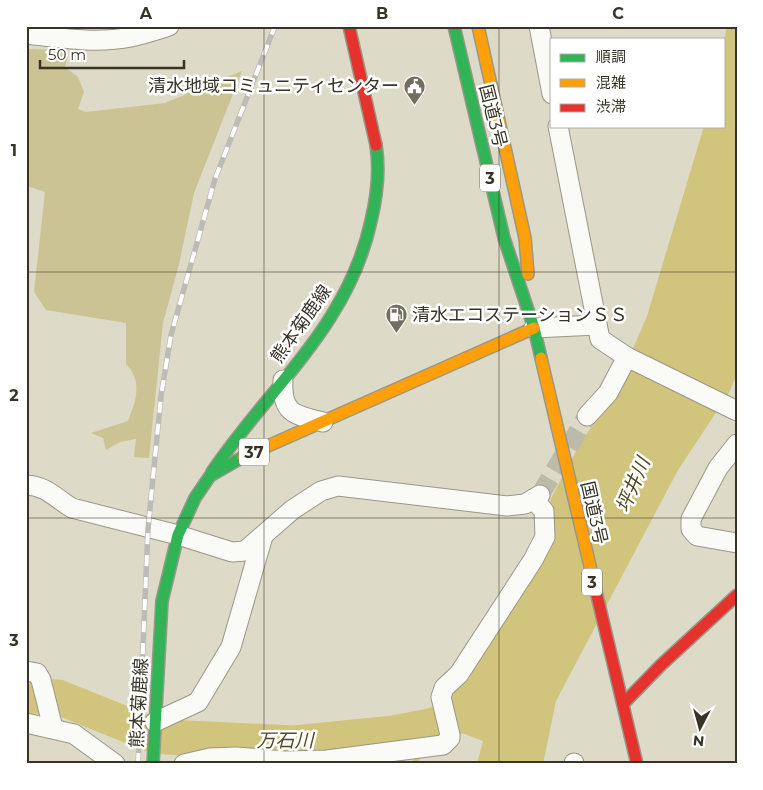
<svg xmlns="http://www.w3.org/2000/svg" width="763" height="790" font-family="Montserrat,'Noto Sans JP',sans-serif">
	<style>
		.green { fill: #cbc393 }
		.water { fill: #d1c47c }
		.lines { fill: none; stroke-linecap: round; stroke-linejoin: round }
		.stream { stroke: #d1c47c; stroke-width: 5.5 }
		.river { stroke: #d1c47c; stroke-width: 35 }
		.street-tunnel { stroke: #bcbaa8; stroke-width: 19; stroke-dasharray: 19 9; stroke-linecap: butt }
		.street-casing { stroke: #999789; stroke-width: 21 }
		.fast-casing { stroke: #999789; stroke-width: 14 }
		.slow-casing { stroke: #999789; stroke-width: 14 }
		.jam-casing { stroke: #999789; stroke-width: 14 }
		.street { stroke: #fafaf7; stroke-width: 19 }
		.fast { stroke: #30b455; stroke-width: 11 }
		.slow { stroke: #ff9f0a; stroke-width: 11 }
		.jam { stroke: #e5322d; stroke-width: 11 }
		.rail-casing { stroke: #bcbbb6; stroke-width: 5.5 }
		.rail { stroke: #fff; stroke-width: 4; stroke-dasharray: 11; stroke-linecap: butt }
		.grid { fill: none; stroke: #373427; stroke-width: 1; stroke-opacity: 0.55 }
		.labels { text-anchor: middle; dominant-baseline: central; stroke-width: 5; stroke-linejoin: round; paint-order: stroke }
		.shield { fill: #fff; stroke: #737168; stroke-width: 1 }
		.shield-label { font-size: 16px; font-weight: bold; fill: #373427 }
		.poi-label { font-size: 18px; fill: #373427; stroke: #fff; text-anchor: end }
		.street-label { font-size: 18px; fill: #373427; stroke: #fff }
		.water-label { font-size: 19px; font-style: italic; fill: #524a22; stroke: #fff }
		.neatline { fill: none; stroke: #373427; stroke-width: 2 }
		.grid-label { font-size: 16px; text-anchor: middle; font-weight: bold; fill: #373427 }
	</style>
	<rect width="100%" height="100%" fill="#dddbc8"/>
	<path class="green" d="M26,49L60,50L68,56L65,67L78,77L84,92L78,109L86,112L165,103L242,71L194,193L179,264L163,323L149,458L134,457L136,439L120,442L106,450L103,438L91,433L128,421C136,401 143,381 126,364V323L46,310L34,292L45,192L26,186Z"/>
	<polygon class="water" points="727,26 737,26 737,374 729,393 678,470 556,701 543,764 477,764 483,741 454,730 451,693 553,537 550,500 582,440 609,404 647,316 704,126 724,126 724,41"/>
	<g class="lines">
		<g class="stream">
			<polyline points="424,744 430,726"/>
			<polyline points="414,764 420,752"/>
		</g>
		<polyline class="river" points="26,696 58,697 150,734 167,737 294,743 394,733 430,726 483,708"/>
		<polyline class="street-tunnel" points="540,495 587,416"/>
		<defs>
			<g id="street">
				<polyline points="539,26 552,94"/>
				<path d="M26,34C61,38 96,44 131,37C144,34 157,30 169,26"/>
				<polyline points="558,126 600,339 627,357 737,411"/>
				<polyline points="534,328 597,325"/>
				<path d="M283,380C281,413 294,415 323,422"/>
				<polyline points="587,416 608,393 627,357"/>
				<polyline points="737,444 718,468 691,519 691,529 697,536 737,543"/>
				<path d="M26,485C47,486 55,498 72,508L178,535L232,552L245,551L292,510L321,491L338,486L507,506L525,504L540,495"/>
				<polyline points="26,671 37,673 41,680 53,728"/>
				<polyline points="155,722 198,702 231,647 263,536"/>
				<polyline points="26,723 74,734 115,764"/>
				<polyline points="184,764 210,758 236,757 285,761 327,760 443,745 450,738 450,735 441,697 444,688 459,674 533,560 545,537 544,511 533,499"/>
				<polyline points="574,764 574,763"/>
			</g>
			<g id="fast">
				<polyline points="454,26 504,238 534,328 541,358"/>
				<path d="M212,472C270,386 348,327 371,221C377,196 380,170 376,145"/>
				<polyline points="153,764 162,601 178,535 195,498 210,476 243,457"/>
			</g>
			<g id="slow">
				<polyline points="478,26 525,238 528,274"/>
				<polyline points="541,358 594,583"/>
				<polyline points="243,457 534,328"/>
			</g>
			<g id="jam">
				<polyline points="349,26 376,145"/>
				<polyline points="594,583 637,764"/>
				<polyline points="623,704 661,665 737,595"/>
			</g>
		</defs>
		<use href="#street" class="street-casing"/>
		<use href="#fast" class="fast-casing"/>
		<use href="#slow" class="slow-casing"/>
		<use href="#jam" class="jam-casing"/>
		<use href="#street" class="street"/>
		<use href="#fast" class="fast"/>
		<use href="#slow" class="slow"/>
		<use href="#jam" class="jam"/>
		<defs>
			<polyline id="rail" points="138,764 148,529 161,396 171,335 215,179 275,26"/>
		</defs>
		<use href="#rail" class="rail-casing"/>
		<use href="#rail" class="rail"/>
	</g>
	<path class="grid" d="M264,26V764M499,26V764M26,272H737M26,518H737"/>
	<defs>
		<symbol id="civic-pin" viewBox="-11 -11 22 30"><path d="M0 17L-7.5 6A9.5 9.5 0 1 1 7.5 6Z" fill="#716e5f" stroke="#fff"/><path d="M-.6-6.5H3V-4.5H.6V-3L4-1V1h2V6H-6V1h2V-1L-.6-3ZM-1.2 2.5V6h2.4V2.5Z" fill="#fff"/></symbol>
		<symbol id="fuel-pin" viewBox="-11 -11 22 30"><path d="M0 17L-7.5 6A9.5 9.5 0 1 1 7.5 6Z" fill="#716e5f" stroke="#fff"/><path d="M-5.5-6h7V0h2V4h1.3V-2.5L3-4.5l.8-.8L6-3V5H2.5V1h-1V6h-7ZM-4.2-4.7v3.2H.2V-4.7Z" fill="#fff"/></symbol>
	</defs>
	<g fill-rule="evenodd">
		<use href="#civic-pin" x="402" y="74" width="25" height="34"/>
		<use href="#fuel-pin" x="384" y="302" width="25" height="34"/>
	</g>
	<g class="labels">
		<g class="shield">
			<rect x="480" y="164.5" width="20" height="27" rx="4"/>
			<rect x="239" y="438.5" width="30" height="27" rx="4"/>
			<rect x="582" y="568.5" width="20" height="27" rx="4"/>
		</g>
		<g class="shield-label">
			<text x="490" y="178">3</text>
			<text x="254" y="452">37</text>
			<text x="592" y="582">3</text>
		</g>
		<g class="poi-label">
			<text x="399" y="86">清水地域コミュニティセンター</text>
			<text x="412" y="315" text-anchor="start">清水エコステーションＳＳ</text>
		</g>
		<g class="street-label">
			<text transform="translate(493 116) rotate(76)">国道3号</text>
			<text transform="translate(301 324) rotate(-55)">熊本菊鹿線</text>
			<text transform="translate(594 513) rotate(77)">国道3号</text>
			<text transform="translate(139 703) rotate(-87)">熊本菊鹿線</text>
		</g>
		<g class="water-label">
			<text transform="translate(633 485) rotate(-67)">坪井川</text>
			<text x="285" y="740">万石川</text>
		</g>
	</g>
	<rect width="763" height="790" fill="none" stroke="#ffffff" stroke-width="55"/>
	<rect x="550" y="38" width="175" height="90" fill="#ffffff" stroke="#afaea9"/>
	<rect x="560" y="54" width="25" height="8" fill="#30b455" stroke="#afaea9"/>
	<text x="596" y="62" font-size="15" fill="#373427">順調</text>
	<rect x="560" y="79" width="25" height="8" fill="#ff9f0a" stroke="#afaea9"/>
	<text x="596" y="88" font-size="15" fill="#373427">混雑</text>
	<rect x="560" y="104" width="25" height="8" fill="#e5322d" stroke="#afaea9"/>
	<text x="596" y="112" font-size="15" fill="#373427">渋滞</text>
	<g transform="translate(700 728) rotate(186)" stroke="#ffffff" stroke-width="4" paint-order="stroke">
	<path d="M0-4L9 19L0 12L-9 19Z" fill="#373427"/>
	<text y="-8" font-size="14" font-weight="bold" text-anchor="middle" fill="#373427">N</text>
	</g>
	<path d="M40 60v8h144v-8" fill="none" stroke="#373427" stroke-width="2.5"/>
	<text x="48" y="60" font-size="15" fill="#373427" stroke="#ffffff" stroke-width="4" paint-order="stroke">50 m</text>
	<rect x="28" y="28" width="708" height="734" class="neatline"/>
	<g class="grid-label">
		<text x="146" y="19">A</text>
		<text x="382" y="19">B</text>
		<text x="618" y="19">C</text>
		<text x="14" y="156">1</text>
		<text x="14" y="401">2</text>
		<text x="14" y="646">3</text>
	</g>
</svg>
